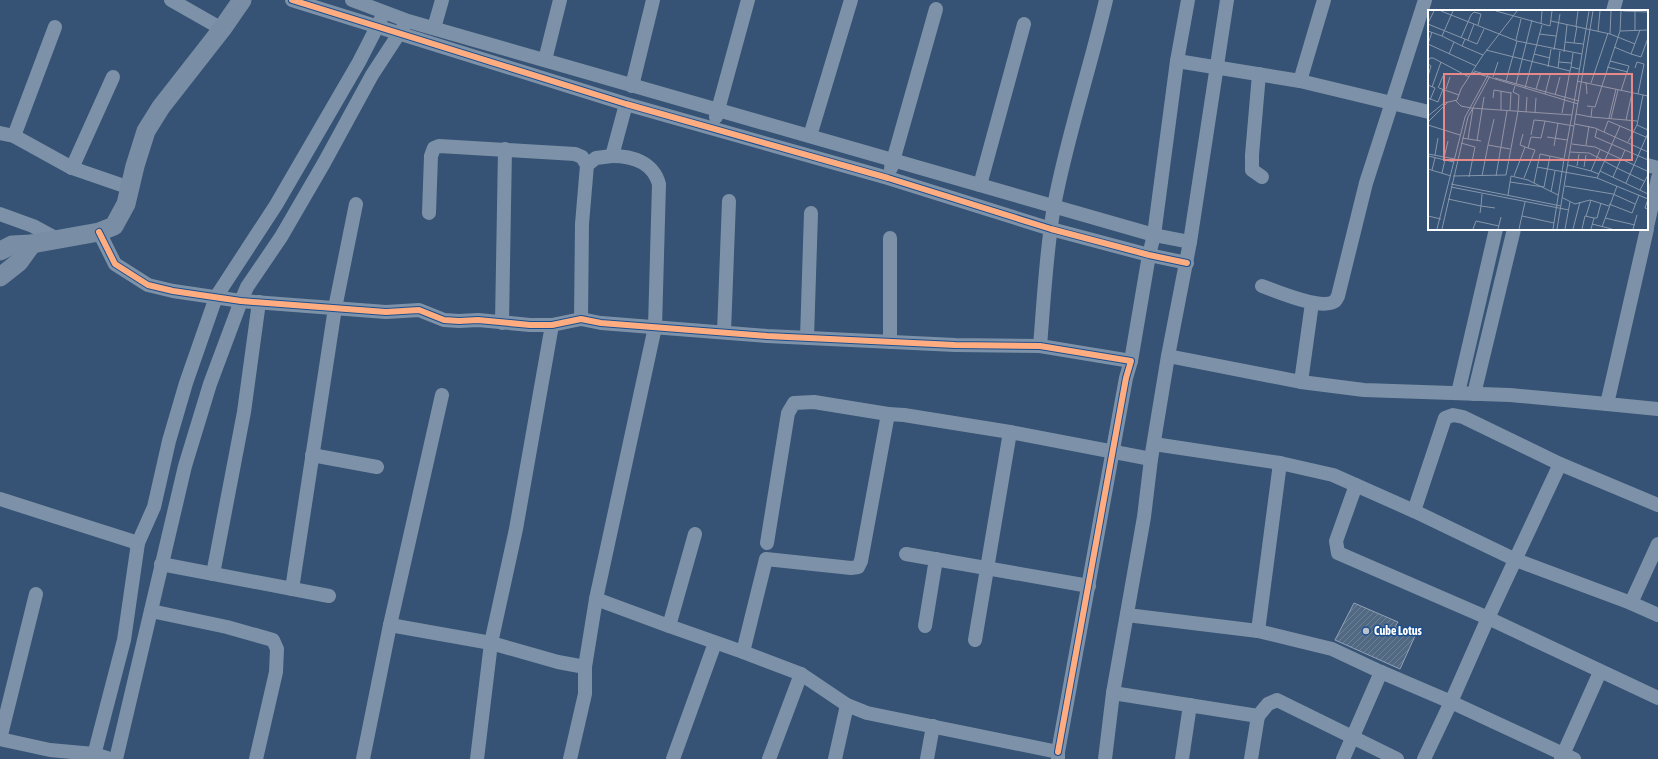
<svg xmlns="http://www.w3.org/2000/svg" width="1658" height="759" font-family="'Asap Condensed',sans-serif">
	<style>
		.building { fill: url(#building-hatch); stroke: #92a2b6 }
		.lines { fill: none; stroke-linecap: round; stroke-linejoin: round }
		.street { stroke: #7d92a8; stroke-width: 14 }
		.secondary { stroke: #798da4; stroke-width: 19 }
		.cycleway-casing { stroke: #1b4f8f; stroke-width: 8 }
		.cycleway { stroke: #ffac80; stroke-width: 6 }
		.poi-dot { fill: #b9c2ce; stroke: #1b4f8f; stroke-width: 1.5 }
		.labels { text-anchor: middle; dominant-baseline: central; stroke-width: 3; stroke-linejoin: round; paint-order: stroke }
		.poi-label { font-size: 12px; font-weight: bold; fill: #fff; stroke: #1b4f8f; text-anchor: start }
		.inset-road { fill: none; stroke: #8697ac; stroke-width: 1 }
		.view { fill: #e88989; fill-opacity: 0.15; stroke: #e88989; stroke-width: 2 }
		.inset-edge { fill: none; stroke: #fff; stroke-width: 2 }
	</style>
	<defs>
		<pattern id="building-hatch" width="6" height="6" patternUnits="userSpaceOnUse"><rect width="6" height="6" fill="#526984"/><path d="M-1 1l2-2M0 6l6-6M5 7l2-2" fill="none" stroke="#6c8096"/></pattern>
	</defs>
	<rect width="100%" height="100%" fill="#365274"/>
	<polygon class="building" points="1354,603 1398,622 1395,627 1415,636 1400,669 1335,640"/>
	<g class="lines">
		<g class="street">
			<polyline points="171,0 222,29"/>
			<polyline points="292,0 626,104 888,178 1051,229 1149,255 1187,263"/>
			<polyline points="352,0 408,21 1154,235 1190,242"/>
			<polyline points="1613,11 1616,0"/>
			<polyline points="434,28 442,0"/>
			<polyline points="545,60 560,0"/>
			<polyline points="1177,61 1300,81 1429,112"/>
			<polyline points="1259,74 1252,155 1252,170 1262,177"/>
			<polyline points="1300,81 1324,0"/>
			<polyline points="632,86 653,0"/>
			<polyline points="716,117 748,0"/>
			<polyline points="0,133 14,136 72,168 130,188"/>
			<polyline points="14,136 55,27"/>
			<polyline points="810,136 851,0"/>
			<polyline points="1647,165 1658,168"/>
			<polyline points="72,168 113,77"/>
			<polyline points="891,168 936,9"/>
			<polyline points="980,185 1024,24"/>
			<polyline points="429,213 431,156 434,148 439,146 575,154 582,157 587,165"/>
			<polyline points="0,214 33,226 57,239"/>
			<polyline points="1647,227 1658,178"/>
			<polyline points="1647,229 1607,404 1658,409"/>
			<polyline points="99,232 115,264 148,285 173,291 241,301 386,312 419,310 444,320 459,321 478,320 530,325 552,325 581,319 601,323 767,336 955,345 1040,346 1131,361 1126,378 1058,752"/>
			<polyline points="890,238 890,342"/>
			<path d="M1262,286C1276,291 1322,311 1335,301C1336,300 1337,298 1338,296L1366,183L1425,0"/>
			<polyline points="581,319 582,224 587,165 596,158 612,156"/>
			<polyline points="502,323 505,149"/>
			<polyline points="724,332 729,201"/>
			<polyline points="807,338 811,213"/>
			<path d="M1040,346C1044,299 1046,252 1054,206C1067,137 1090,69 1106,0"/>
			<polyline points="1168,356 1301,382 1312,303"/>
			<polyline points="1131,361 1149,255 1154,235 1177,61 1188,0"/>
			<polyline points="1301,382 1364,390 1510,395 1607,404"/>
			<polyline points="1458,393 1496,229"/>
			<polyline points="1474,394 1514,229"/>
			<polyline points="1154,444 1280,463 1333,475 1414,511 1516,560 1631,603 1658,615"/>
			<polyline points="312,455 377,467"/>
			<polyline points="1356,485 1336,541 1338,553 1488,618 1658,698"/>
			<polyline points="0,499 138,543"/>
			<polyline points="1414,511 1445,418 1453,415 1463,417 1560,464"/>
			<polyline points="695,534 669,626 743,652 766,559 851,568 858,567 861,561 888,414 904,415 1010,432 1151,459"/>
			<polyline points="767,543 788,413 794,403 814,402 888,414"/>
			<polyline points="906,554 1089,586"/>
			<polyline points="161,564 329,596"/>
			<polyline points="213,574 244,412 259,302"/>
			<polyline points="292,589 335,308 356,204"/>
			<polyline points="596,599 669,626"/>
			<polyline points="1631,603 1658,544"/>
			<polyline points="151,611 227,627 273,640 277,649 276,672 256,759"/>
			<polyline points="1127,615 1258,631 1332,649 1381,672 1451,702 1488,618 1560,464 1658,505"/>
			<polyline points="390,625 442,395"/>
			<polyline points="925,626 936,559"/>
			<polyline points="1258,631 1280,463"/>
			<polyline points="975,640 1010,432"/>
			<polyline points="743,652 801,674 769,759"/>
			<polyline points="801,674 847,705"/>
			<polyline points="1113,693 1258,716 1268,704 1277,700 1397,759"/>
			<polyline points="0,739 36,594"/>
			<polyline points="0,739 50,750 94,754 110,759"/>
			<polyline points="93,759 124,640 138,543 154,507 169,441 186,383 216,297 276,205 359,62 381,19"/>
			<polyline points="116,759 185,466 210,384 241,301 247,287 281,237 324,163 372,75 404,26"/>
			<polyline points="363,759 390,625 491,643 558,662 585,667"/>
			<polyline points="477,759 491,643 516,529 552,325"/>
			<path d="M570,759L585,694V667L596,599L655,327L659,184C653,162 632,156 612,156L626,104"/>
			<polyline points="673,759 715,643"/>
			<polyline points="835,759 847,705 867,713 1058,752 1058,759"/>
			<polyline points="927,759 933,726"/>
			<polyline points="1105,759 1113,693 1144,517 1151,459 1168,356 1190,242 1227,0"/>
			<polyline points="1182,759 1190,705"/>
			<polyline points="1251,759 1258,716"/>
			<polyline points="1343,759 1381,672"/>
			<polyline points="1424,759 1451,702 1574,759"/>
			<polyline points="1561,759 1600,672"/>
		</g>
		<g class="secondary">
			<polyline points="0,251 12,245 32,244 99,232 114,226 126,204 135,166 146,131 161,107 222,29 242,0"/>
			<polyline points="0,277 19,262 32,244"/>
		</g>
		<defs>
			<g id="cycleway">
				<polyline points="292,0 626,104 888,178 1051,229 1149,255 1187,263"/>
				<polyline points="99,232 115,264 148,285 173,291 241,301 386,312 419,310 444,320 459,321 478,320 530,325 552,325 581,319 601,323 767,336 955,345 1040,346 1131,361 1126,378 1058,752"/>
			</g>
		</defs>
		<use href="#cycleway" class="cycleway-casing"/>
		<use href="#cycleway" class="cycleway"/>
	</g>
	<circle class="poi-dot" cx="1366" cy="631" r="4"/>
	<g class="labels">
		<g class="poi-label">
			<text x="1374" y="631">Cube Lotus</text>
		</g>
	</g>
	<g transform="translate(1428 10)">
		<rect width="220" height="220" fill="#365274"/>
		<path class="inset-road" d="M13,1L89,31L154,44M68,1L122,16L124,1M195,1L220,2M123,11L182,24L207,34M0,13L6,1M0,14L49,34L56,19M113,14L114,1M148,16L150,1M207,20V1M0,21L14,26L25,1M170,21L172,1M192,21L220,20M111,24L128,26M182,24L183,1M14,26L34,36L37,29M33,28L43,5L46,2L53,4L50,15M40,30L46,14M88,30L93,9M137,32L155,34M146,33L149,16M0,34L48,56M0,34L4,22M34,36L55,45M186,37L203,44L212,20M58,40L130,58M126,40L132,4M132,41L130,58L142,61L143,57M136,42L139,15M145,43L143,57L151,59M21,44L26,32M106,44L122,48M203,44L213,47L220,28M0,51L2,48H5L41,67M182,51L201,56L193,81M131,52L143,53M0,54L3,56L0,66M120,57L123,39M179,57L200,62M207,58L209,52L216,54L210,84M46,61L60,65M44,62L150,94M65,67L70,52M67,68L151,91M78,71L89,31M149,71L220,86M158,72L159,84M163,73L180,23M88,74L104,10M0,75L7,78L2,90M4,77L13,52M10,78L15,66M11,78L31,85M97,78L114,15M18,79L22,67M108,79L113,63M204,83L198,110L209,111M117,84L122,65M127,85L132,67M0,88L10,92L15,79M65,88L66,80L83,83M27,90L33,96L43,98L144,105L136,149M159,96L167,97L192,21L193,1M73,100V81M82,100L83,82M98,102L99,87M107,102L108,88M134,103L142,61M148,104L163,107L164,98M144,105L161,1M0,106L16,93L29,90L33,79L55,45L89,1M163,107L198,110M181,108L188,79M183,108L190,80M0,112L20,92M147,114L167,118L220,142M0,115L32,125M209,115L220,120M169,119L167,127L220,150M176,122L180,111L192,116M95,124L92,135L100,138L103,127L113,128L117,111L146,116M103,125L106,110L117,111M119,127L139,130M34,128L53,131M40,129L45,98M49,131L56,87M200,132L209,115L215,85M33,133L47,137L41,167M144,134L167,137L180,143L192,116L220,128M60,135L66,109M158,135L161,116M126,136L130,113M142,142L161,143L177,151M0,144L27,149M7,145L10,128M0,146L26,152M16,148L20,131M176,151L189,158L197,140M140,155L163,161M149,156L151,144M109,157L169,168L220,189M156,157L158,145M0,159L23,166M4,160L7,148M172,161L220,184M14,163L17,150M171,164L163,161L172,140M25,166L78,165L90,101L91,85L85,82L87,76M54,166L60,135L82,139M68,166L79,101M86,166L97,137M185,167L189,158L216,171M96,168L107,140L100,138M169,168L180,143L206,155L220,123M82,172L116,177L122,146M106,173L112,144L136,149L125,219M198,173L206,155L219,161L220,157M23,174L133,196M137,176L185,184L207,194M23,177L141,200M212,180L220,165M123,182L127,161M80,185L83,166L100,170L130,185M135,188L147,194L162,190L181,196M20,189L53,196L54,184M220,189L217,198L220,199M181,194L204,203L211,185M52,203L53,196L67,198M0,206L13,209M94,206L126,213M158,206L163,190M166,208H169L173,193M177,208L207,215M164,214L184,219M174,217L189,176M9,219L37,107L60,65M14,219L40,107L62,66M45,219L48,211L71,216M70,219L73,207M91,219L97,192M129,219L165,1M137,219L142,192M145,219L152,192M154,219L157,206L166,208L163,219M205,219L209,205"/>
		<path class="view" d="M16,64H204V150H16Z"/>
		<rect width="220" height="220" class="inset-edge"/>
	</g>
</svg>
